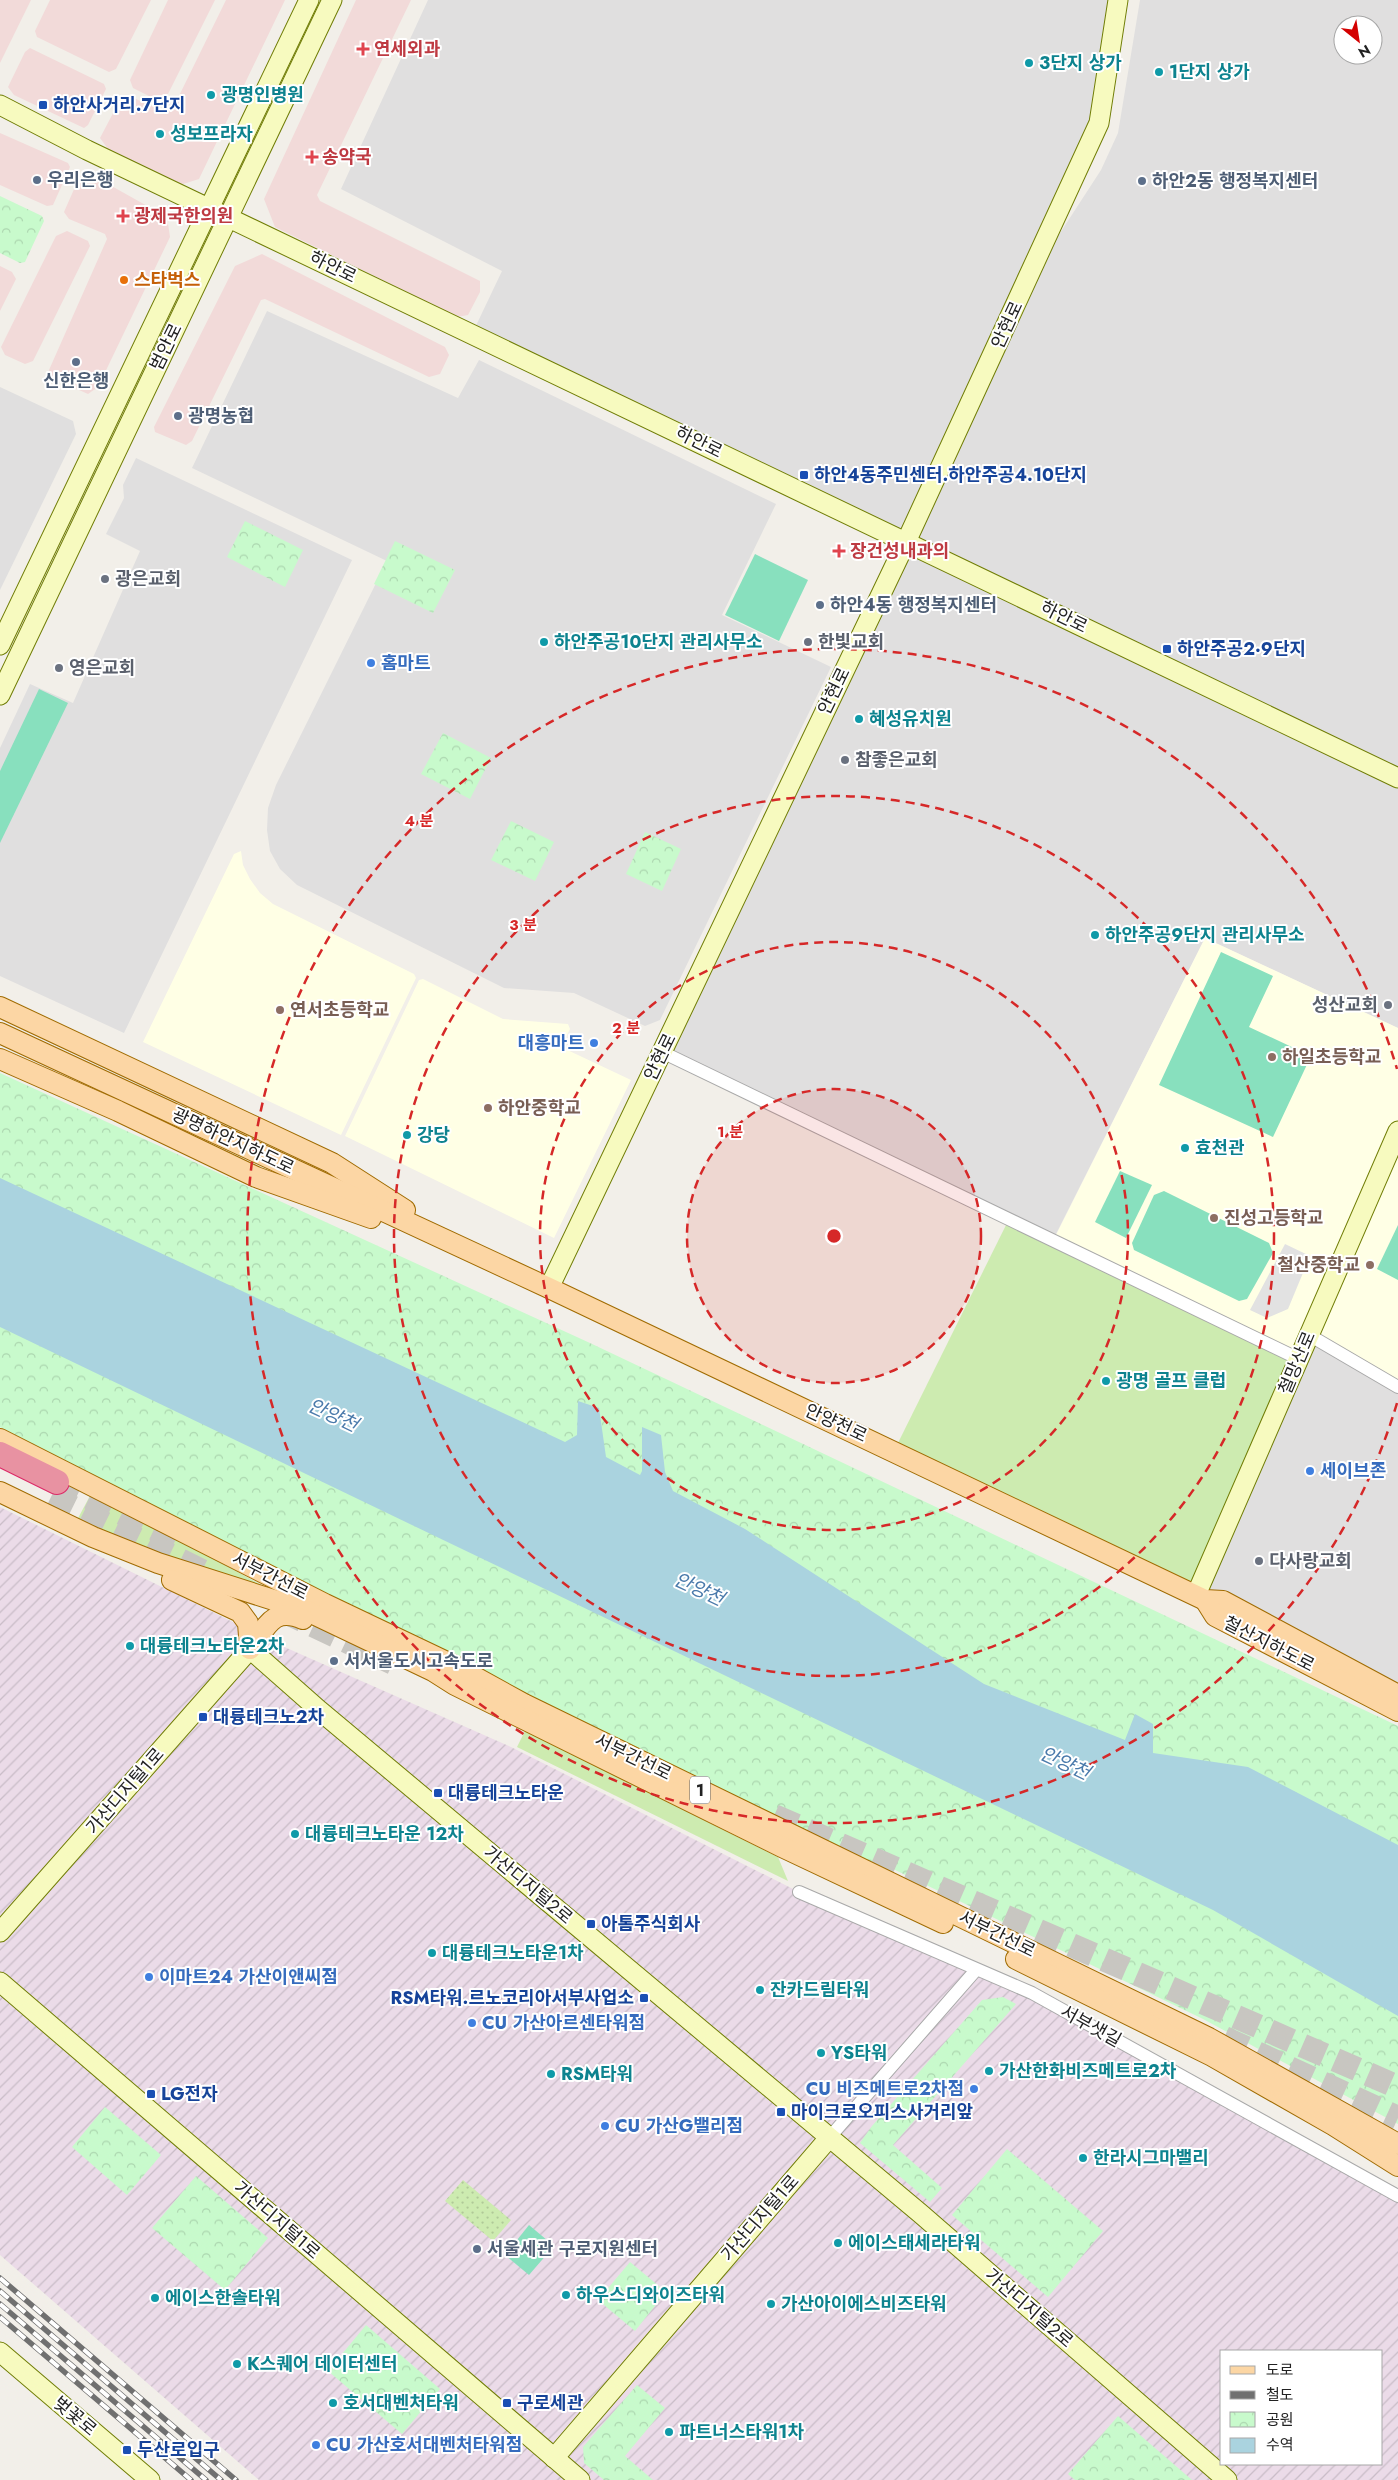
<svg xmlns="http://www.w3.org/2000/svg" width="1398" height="2480" font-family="Jost,'Noto Sans KR',sans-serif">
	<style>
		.residential { fill: #e0dfdf; fill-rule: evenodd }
		.commercial { fill: #f2dad9 }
		.industrial { fill: url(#industrial-furrows); fill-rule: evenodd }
		.education { fill: #ffffe5 }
		.grass { fill: #cdebb0 }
		.park { fill: url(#park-crowns) }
		.garden { fill: url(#garden-dots) }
		.pitch { fill: #88e0be }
		.parking { fill: #e2e2e2 }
		.water { fill: #aad3df }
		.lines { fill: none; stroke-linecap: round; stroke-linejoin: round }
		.highway-tunnel { stroke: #c8c6c1; stroke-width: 24; stroke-dasharray: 24 12; stroke-linecap: butt }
		.street-casing { stroke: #a9a9a9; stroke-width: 14 }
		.secondary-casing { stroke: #707d05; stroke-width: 21 }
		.primary-casing { stroke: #a06b00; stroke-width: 22 }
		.highway-casing { stroke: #dc2a67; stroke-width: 26 }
		.street { stroke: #fff; stroke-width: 12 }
		.secondary { stroke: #f7fabf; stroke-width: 19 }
		.primary { stroke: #fcd6a4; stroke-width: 20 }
		.highway { stroke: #e892a2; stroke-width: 24 }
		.rail-casing { stroke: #707070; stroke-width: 5.5 }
		.rail { stroke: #fff; stroke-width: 4; stroke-dasharray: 11; stroke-linecap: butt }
		.ring { fill: none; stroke: #d62828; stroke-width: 2.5; stroke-dasharray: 9 6 }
		.health-dot { fill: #e0444e; stroke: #fff; stroke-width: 2 }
		.culture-dot { fill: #0f9aa8; stroke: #fff; stroke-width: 2 }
		.transit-dot { fill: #1a4fb4; stroke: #fff; stroke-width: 2 }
		.service-dot { fill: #5c6f8a; stroke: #fff; stroke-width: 2 }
		.food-dot { fill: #e8710a; stroke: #fff; stroke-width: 2 }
		.worship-dot { fill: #6b7280; stroke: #fff; stroke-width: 2 }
		.shop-dot { fill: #3f7fe0; stroke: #fff; stroke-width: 2 }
		.education-dot { fill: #8d6e63; stroke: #fff; stroke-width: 2 }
		.labels { text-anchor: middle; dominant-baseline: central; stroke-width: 4; stroke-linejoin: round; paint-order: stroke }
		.shield { fill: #fff; stroke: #646464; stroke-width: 1 }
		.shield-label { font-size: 16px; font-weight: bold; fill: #222 }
		.health-label { font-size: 18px; font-weight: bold; fill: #be3a42; stroke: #fff; text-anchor: start }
		.culture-label { font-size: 18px; font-weight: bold; fill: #0d838f; stroke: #fff; text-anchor: start }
		.transit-label { font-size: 18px; font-weight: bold; fill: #164399; stroke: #fff; text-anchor: start }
		.service-label { font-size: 18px; font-weight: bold; fill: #4e5e75; stroke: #fff; text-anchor: start }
		.street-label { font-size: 18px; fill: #222; stroke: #fff }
		.food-label { font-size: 18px; font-weight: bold; fill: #c56008; stroke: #fff; text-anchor: start }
		.worship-label { font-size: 18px; font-weight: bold; fill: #5b616d; stroke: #fff; text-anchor: start }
		.shop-label { font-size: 18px; font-weight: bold; fill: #366cbe; stroke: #fff; text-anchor: start }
		.education-label { font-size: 18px; font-weight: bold; fill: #785e54; stroke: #fff; text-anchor: start }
		.water-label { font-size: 19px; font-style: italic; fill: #4a7aab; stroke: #fff }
		.centre { fill: #d62828; stroke: #fff; stroke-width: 2.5 }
		.ring-label { font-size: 15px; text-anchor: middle; font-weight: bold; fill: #d62828; stroke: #fff; stroke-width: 4; stroke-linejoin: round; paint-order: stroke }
	</style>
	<defs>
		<pattern id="industrial-furrows" width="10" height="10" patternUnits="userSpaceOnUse" patternTransform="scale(1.25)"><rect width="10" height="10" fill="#ebdbe8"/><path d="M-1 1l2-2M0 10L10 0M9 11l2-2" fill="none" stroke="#c9bcc7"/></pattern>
		<pattern id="park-crowns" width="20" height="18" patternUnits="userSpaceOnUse" patternTransform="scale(1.25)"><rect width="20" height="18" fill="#c8facc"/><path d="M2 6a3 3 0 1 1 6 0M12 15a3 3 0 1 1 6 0" fill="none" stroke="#acd6af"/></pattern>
		<pattern id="garden-dots" width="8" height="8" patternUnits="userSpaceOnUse" patternTransform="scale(1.25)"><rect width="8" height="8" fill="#cdebb0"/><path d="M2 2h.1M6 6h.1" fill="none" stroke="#b0c997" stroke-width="1.8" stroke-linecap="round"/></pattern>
	</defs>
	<rect width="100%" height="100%" fill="#f2efe9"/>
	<g class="residential">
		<path d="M428,0H1118L1099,123L1025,287L1101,170L1118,133L1140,0H1398V1028L1205,938L1053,1240L662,1052L906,542L472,334L502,271L341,189ZM1343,25H1373V55H1343Z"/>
		<polygon points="267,311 458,398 479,360 776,504 722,615 831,667 660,1020 645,1026 574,993 504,988 297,885 280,869 270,851 267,830 268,808 276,785 387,561 192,468"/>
		<polygon points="0,387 73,421 76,434 0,590"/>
		<polygon points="136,458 352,560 124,1033 0,976 0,748 30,684 73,703 140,551 106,534 124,498 123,485"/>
		<polygon points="1309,1335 1398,1387 1398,1701 1196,1595"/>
	</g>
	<g class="commercial">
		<polygon points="0,0 31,0 0,63"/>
		<polygon points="50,0 151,0 116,69 109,72 37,37 35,31"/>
		<polygon points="168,0 215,0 167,96 157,100 133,88 130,80"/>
		<polygon points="226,0 285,0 199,179 180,185 108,149 100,138 120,100 129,96 161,110 175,104"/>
		<polygon points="356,0 411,0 317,195 320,201 480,281 480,292 468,315 457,317 275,227 264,199"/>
		<polygon points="30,48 104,84 106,89 88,125 84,128 14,95 8,87 25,52"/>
		<polygon points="0,133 68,163 70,167 53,205 47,206 0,185"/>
		<polygon points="90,174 167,217 170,237 98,387 88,394 52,378 49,370 107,239 105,234 69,219 64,212 79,178"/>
		<polygon points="67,231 88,241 90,246 33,361 25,364 5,355 1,347 56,236"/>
		<polygon points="262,254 445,347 449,355 440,374 429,377 265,299 261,300 192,441 186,445 155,432 154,427 235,266"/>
		<polygon points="0,266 12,272 16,279 0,311"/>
	</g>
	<path class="industrial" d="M0,1507L273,1642L511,1747L799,1892L1097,2029L1225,2100L1398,2203V2480H259L0,2255ZM1222,2351H1382V2464H1222Z"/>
	<g class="education">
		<polygon points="241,851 243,865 250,879 260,893 273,904 414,974 416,978 341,1135 143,1042 234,854"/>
		<polygon points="1205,938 1398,1028 1398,1387 1310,1335 1299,1359 1053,1241"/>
		<polygon points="423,979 503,1019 568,1024 570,1029 561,1047 631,1080 554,1238 345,1136 419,980"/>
	</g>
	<g class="grass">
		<polygon points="1009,1219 1299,1359 1196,1595 894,1451"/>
		<polygon points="92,1492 269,1589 255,1589 76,1522"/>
		<polygon points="525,1731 778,1857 788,1881 517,1747"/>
	</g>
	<g class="park">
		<polygon points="0,196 42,216 44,221 25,262 20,263 0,253"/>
		<polygon points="245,521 303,550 285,587 227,557"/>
		<polygon points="395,541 455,570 433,613 374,584"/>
		<polygon points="443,733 491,758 470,799 421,774"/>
		<polygon points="511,821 554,842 535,881 491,860"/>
		<polygon points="645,832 681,849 662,891 626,874"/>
		<polygon points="0,1073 590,1343 1398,1726 1398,2124 1203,2019 889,1867 857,1857 416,1641 0,1427"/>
		<polygon points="1003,1997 1016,2004 893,2145 942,2188 930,2202 860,2143 872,2126 982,2000"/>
		<polygon points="105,2107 161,2155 127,2195 72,2147"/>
		<polygon points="1007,2149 1103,2231 1048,2297 952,2215"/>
		<polygon points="196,2176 268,2238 225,2290 152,2228"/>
		<polygon points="630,2262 666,2292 635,2331 598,2300"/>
		<polygon points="366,2325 440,2389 402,2434 328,2371"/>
		<polygon points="637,2385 665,2408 625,2456 653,2480 604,2480 584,2463 583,2447"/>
		<polygon points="1118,2416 1192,2480 1075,2480 1068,2474"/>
	</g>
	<polygon class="garden" points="463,2180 511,2220 493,2241 445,2201"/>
	<g class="pitch">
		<polygon points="755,554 808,580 779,641 725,615"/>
		<polygon points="39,689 68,703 0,843 0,771"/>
		<polygon points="1221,952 1273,976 1249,1027 1311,1056 1273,1137 1159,1085"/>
		<polygon points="1120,1171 1152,1185 1126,1238 1095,1222"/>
		<polygon points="1164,1191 1269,1243 1273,1253 1247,1299 1239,1301 1134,1250 1132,1243 1154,1195"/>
		<polygon points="1398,1225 1398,1280 1377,1269"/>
		<polygon points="529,2225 554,2246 529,2275 505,2255"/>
	</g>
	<polygon class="parking" points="1285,1244 1310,1256 1288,1309 1267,1318 1250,1310"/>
	<polygon class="water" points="0,1178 565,1442 577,1435 578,1401 599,1408 606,1457 640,1475 642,1471 642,1427 661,1435 665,1472 673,1491 745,1529 984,1684 1125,1740 1135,1714 1153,1724 1153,1753 1248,1767 1398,1845 1398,2016 1213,1910 0,1327"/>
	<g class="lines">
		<g class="highway-tunnel">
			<polyline points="57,1482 176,1539"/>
			<polyline points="51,1497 204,1572"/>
			<polyline points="281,1610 393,1663"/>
			<polyline points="774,1816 1398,2087"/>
			<polyline points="1224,2038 1398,2118"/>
		</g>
		<defs>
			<g id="street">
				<polyline points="662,1052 1299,1359"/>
				<polyline points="1309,1335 1398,1387"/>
				<polyline points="799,1892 1032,1993 1398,2196"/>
				<polyline points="829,2138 976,1970"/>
			</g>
			<g id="secondary">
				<polyline points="0,105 87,150 1398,778"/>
				<polyline points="0,645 309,0"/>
				<polyline points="0,695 332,0"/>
				<polyline points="549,1288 906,542 1099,123 1118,0"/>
				<polyline points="1196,1595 1398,1131"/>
				<polyline points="0,1932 250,1649 319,1710 921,2214 1227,2480"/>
				<polyline points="0,1982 580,2480"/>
				<polyline points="0,2352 150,2480"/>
				<polyline points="554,2458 829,2138"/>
			</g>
			<g id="primary">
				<polyline points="0,1007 332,1163 405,1210"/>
				<polyline points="0,1033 549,1288 1205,1600 1223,1601 1398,1695"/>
				<polyline points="0,1059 118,1111 256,1177 371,1218"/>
				<polyline points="0,1439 325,1604 455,1666 524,1704 1209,2038 1398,2144"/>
				<polyline points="0,1492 93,1537 158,1563 305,1610 433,1671 455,1685 782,1847 943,1923"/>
				<polyline points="172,1580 240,1612 248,1623 250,1649"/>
				<polyline points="1205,1600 1215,1616 1398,1711"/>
				<path d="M250,1649C267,1627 272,1606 303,1619"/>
				<polyline points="1016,1959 1212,2056 1333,2125 1398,2166"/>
			</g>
			<polyline id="highway" points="0,1454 57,1482"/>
		</defs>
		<use href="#street" class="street-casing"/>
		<use href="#secondary" class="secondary-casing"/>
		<use href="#primary" class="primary-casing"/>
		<use href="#highway" class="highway-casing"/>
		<use href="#street" class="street"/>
		<use href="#secondary" class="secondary"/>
		<use href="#primary" class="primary"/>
		<use href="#highway" class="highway"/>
		<defs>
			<g id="rail">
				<polyline points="0,2278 236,2480"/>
				<polyline points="0,2291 221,2480"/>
				<polyline points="0,2304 206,2480"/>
				<polyline points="0,2317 191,2480"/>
			</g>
		</defs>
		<use href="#rail" class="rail-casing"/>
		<use href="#rail" class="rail"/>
	</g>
	<circle cx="834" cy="1236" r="147" fill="#d62828" fill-opacity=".12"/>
	<g class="ring">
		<circle cx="834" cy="1236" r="147"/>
		<circle cx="834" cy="1236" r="294"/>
		<circle cx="834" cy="1236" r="440"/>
		<path d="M1397 1403A587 587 0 1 1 1397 1069"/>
	</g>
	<g class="health-dot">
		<path d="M360.5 41.5h5v5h5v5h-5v5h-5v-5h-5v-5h5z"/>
		<path d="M309.5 149.5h5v5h5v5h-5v5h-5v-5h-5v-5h5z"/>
		<path d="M120.5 208.5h5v5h5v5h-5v5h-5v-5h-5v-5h5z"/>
		<path d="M836.5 543.5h5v5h5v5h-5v5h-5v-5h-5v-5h5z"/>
	</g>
	<g class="culture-dot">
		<circle cx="1029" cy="63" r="5"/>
		<circle cx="1159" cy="72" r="5"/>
		<circle cx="211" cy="95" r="5"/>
		<circle cx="160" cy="134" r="5"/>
		<circle cx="544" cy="642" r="5"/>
		<circle cx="859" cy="719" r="5"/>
		<circle cx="1095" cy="935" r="5"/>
		<circle cx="407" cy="1135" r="5"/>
		<circle cx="1185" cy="1148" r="5"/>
		<circle cx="1106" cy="1381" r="5"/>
		<circle cx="130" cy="1646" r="5"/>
		<circle cx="295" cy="1834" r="5"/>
		<circle cx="432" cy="1953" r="5"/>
		<circle cx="760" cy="1990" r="5"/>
		<circle cx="821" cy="2053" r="5"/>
		<circle cx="989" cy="2071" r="5"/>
		<circle cx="551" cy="2074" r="5"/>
		<circle cx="1083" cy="2158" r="5"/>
		<circle cx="838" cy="2243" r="5"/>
		<circle cx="566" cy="2295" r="5"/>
		<circle cx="155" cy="2298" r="5"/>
		<circle cx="771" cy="2304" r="5"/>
		<circle cx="237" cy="2364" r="5"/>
		<circle cx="333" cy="2403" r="5"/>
		<circle cx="669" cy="2432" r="5"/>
	</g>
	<g class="transit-dot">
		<rect x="38" y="100" width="10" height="10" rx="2.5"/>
		<rect x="799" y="470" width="10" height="10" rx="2.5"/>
		<rect x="1162" y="644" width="10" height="10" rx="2.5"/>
		<rect x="198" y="1712" width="10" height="10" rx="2.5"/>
		<rect x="433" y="1788" width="10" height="10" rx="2.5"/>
		<rect x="586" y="1919" width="10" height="10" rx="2.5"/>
		<rect x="639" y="1993" width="10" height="10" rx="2.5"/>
		<rect x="146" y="2089" width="10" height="10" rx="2.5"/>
		<rect x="776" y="2107" width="10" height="10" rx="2.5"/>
		<rect x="502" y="2398" width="10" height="10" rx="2.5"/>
		<rect x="122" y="2445" width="10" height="10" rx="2.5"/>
	</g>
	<g class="service-dot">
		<circle cx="37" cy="180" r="5"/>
		<circle cx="1142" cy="181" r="5"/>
		<circle cx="76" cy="362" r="5"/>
		<circle cx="178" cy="416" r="5"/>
		<circle cx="820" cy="605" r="5"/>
		<circle cx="334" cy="1661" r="5"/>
		<circle cx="477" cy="2249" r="5"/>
	</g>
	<circle class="food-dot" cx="124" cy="280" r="5"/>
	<g class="worship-dot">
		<circle cx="105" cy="579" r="5"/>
		<circle cx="808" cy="642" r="5"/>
		<circle cx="59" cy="668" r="5"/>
		<circle cx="845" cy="760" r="5"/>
		<circle cx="1388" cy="1005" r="5"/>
		<circle cx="1259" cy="1561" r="5"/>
	</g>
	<g class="shop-dot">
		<circle cx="371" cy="663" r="5"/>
		<circle cx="594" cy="1043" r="5"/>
		<circle cx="1310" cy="1471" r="5"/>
		<circle cx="149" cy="1977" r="5"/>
		<circle cx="472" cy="2023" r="5"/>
		<circle cx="974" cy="2089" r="5"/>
		<circle cx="605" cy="2126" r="5"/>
		<circle cx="316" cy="2445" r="5"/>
	</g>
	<g class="education-dot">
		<circle cx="280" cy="1010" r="5"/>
		<circle cx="1272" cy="1057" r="5"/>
		<circle cx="488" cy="1108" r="5"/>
		<circle cx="1214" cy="1218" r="5"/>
		<circle cx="1370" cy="1265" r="5"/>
	</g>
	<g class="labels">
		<rect class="shield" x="690" y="1776.5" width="20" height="27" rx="4"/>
		<g class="shield-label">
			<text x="700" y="1790">1</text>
		</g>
		<g class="health-label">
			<text x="374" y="49">연세외과</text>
			<text x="322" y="157">송약국</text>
			<text x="134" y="216">광제국한의원</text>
			<text x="850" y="551">장건성내과의</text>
		</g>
		<g class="culture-label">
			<text x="1039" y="63">3단지 상가</text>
			<text x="1169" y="72">1단지 상가</text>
			<text x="221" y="95">광명인병원</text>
			<text x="170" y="134">성보프라자</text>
			<text x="554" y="642">하안주공10단지 관리사무소</text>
			<text x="869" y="719">혜성유치원</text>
			<text x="1105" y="935">하안주공9단지 관리사무소</text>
			<text x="417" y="1135">강당</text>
			<text x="1195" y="1148">효천관</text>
			<text x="1116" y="1381">광명 골프 클럽</text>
			<text x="140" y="1646">대륭테크노타운2차</text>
			<text x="305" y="1834">대륭테크노타운 12차</text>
			<text x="442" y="1953">대륭테크노타운1차</text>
			<text x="770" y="1990">잔카드림타워</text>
			<text x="831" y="2053">YS타워</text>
			<text x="999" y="2071">가산한화비즈메트로2차</text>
			<text x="561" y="2074">RSM타워</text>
			<text x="1093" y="2158">한라시그마밸리</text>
			<text x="848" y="2243">에이스태세라타워</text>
			<text x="576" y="2295">하우스디와이즈타워</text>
			<text x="165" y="2298">에이스한솔타워</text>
			<text x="781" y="2304">가산아이에스비즈타워</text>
			<text x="247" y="2364">K스퀘어 데이터센터</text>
			<text x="343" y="2403">호서대벤처타워</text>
			<text x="679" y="2432">파트너스타워1차</text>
		</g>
		<g class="transit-label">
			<text x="53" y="105">하안사거리.7단지</text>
			<text x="814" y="475">하안4동주민센터.하안주공4.10단지</text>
			<text x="1177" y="649">하안주공2·9단지</text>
			<text x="213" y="1717">대륭테크노2차</text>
			<text x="448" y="1793">대륭테크노타운</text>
			<text x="601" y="1924">아톰주식회사</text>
			<text x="634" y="1998" text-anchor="end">RSM타워.르노코리아서부사업소</text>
			<text x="161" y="2094">LG전자</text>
			<text x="791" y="2112">마이크로오피스사거리앞</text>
			<text x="517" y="2403">구로세관</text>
			<text x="137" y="2450">두산로입구</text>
		</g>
		<g class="service-label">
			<text x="47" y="180">우리은행</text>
			<text x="1152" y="181">하안2동 행정복지센터</text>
			<text x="76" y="381" text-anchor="middle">신한은행</text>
			<text x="188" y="416">광명농협</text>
			<text x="830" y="605">하안4동 행정복지센터</text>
			<text x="344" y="1661">서서울도시고속도로</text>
			<text x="487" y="2249">서울세관 구로지원센터</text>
		</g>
		<g class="street-label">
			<text transform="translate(333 267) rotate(26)">하안로</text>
			<text transform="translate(1007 325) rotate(-65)">안현로</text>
			<text transform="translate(166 347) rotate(-64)">범안로</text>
			<text transform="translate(699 442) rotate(26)">하안로</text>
			<text transform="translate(1064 617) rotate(26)">하안로</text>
			<text transform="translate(834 691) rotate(-64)">안현로</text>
			<text transform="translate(660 1057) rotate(-64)">안현로</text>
			<text transform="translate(233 1141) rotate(25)">광명하안지하도로</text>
			<text transform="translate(1297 1363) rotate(-67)">철망산로</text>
			<text transform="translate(836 1423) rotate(25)">안양천로</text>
			<text transform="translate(270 1576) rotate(27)">서부간선로</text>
			<text transform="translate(1269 1644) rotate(27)">철산지하도로</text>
			<text transform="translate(633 1757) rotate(26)">서부간선로</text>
			<text transform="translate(125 1791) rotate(-49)">가산디지털1로</text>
			<text transform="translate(528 1885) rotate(40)">가산디지털2로</text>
			<text transform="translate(997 1934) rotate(26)">서부간선로</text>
			<text transform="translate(1091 2026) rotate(29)">서부샛길</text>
			<text transform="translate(760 2218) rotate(-49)">가산디지털1로</text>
			<text transform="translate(277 2220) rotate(41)">가산디지털1로</text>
			<text transform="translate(1029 2308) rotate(41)">가산디지털2로</text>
			<text transform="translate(75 2416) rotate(40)">벚꽃로</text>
		</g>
		<g class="food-label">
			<text x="134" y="280">스타벅스</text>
		</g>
		<g class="worship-label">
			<text x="115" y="579">광은교회</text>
			<text x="818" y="642">한빛교회</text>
			<text x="69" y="668">영은교회</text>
			<text x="855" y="760">참좋은교회</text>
			<text x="1378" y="1005" text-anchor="end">성산교회</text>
			<text x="1269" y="1561">다사랑교회</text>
		</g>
		<g class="shop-label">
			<text x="381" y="663">홈마트</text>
			<text x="584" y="1043" text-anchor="end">대흥마트</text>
			<text x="1320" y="1471">세이브존</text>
			<text x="159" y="1977">이마트24 가산이앤씨점</text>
			<text x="482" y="2023">CU 가산아르센타워점</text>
			<text x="964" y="2089" text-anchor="end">CU 비즈메트로2차점</text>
			<text x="615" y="2126">CU 가산G밸리점</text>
			<text x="326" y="2445">CU 가산호서대벤처타워점</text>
		</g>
		<g class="education-label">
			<text x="290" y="1010">연서초등학교</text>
			<text x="1282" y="1057">하일초등학교</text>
			<text x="498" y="1108">하안중학교</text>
			<text x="1224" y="1218">진성고등학교</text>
			<text x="1360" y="1265" text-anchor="end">철산중학교</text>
		</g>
		<g class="water-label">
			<text transform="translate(333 1415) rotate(25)">안양천</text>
			<text transform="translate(699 1589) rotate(25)">안양천</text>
			<text transform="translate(1065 1763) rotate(25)">안양천</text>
		</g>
	</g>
	<circle cx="834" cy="1236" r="8" class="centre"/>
	<g class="ring-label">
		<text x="419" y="826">4 분</text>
		<text x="523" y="930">3 분</text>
		<text x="626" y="1033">2 분</text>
		<text x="730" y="1137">1 분</text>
	</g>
	<rect x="1220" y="2350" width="162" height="115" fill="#ffffff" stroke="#a7a7a7"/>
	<rect x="1230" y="2366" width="25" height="8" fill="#fcd6a4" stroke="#a7a7a7"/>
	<text x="1266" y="2375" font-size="15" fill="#222222">도로</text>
	<rect x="1230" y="2391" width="25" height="8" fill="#707070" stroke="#a7a7a7"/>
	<text x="1266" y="2400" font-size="15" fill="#222222">철도</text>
	<rect x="1230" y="2412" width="25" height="15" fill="url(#park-crowns)" stroke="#a7a7a7"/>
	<text x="1266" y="2425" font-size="15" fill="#222222">공원</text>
	<rect x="1230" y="2438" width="25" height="15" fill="#aad3df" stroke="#a7a7a7"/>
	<text x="1266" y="2450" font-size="15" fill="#222222">수역</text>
	<g transform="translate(1358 40) rotate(150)"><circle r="24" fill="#ffffff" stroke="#a7a7a7"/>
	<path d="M0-4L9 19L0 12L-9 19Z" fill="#d40000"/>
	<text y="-8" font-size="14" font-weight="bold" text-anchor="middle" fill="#222222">N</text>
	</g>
</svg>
